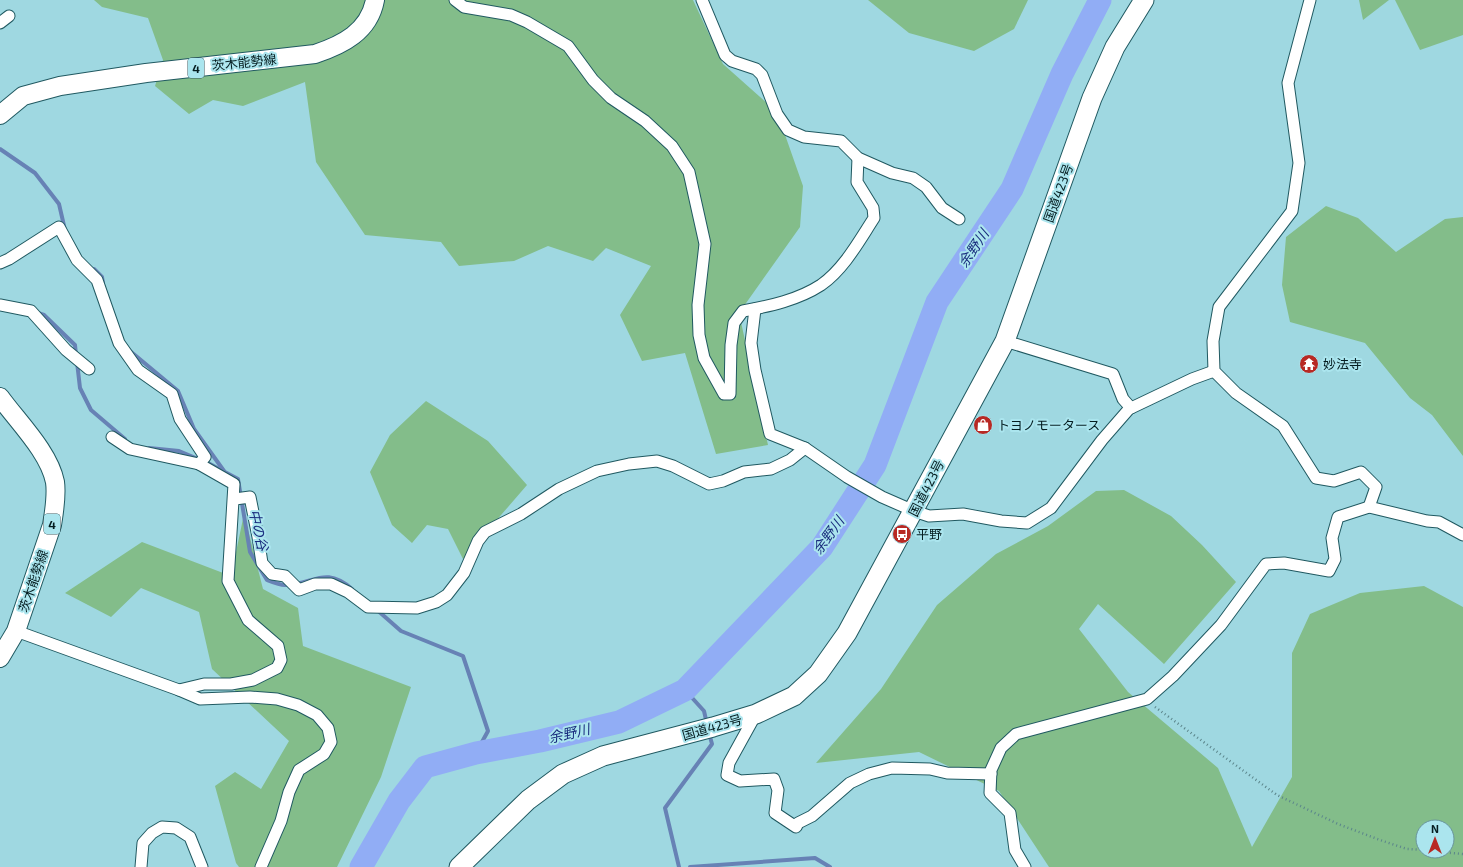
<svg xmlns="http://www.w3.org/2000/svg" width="1463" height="867" font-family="'Exo 2','Noto Sans JP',sans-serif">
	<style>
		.green { fill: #83bd8a; fill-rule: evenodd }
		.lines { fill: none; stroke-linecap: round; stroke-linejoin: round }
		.stream { stroke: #6782b5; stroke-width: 4 }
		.river { stroke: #91adf5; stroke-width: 23 }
		.minor-casing { stroke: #205961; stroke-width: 13 }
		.primary-casing { stroke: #205961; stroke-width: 20 }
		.trunk-casing { stroke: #205961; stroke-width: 21 }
		.path { stroke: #5b858b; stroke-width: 2.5; stroke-dasharray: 1 3; stroke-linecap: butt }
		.minor { stroke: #fff; stroke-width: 11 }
		.primary { stroke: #fff; stroke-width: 18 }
		.trunk { stroke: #fff; stroke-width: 19 }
		.labels { text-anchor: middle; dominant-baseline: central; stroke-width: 4; stroke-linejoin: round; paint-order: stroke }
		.shield { fill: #abe5ee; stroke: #37595e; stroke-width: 1 }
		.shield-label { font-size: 12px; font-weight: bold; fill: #051d20 }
		.street-label { font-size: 13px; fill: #051d20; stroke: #abe5ee }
		.poi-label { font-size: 13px; fill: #051d20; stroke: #abe5ee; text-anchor: start }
		.water-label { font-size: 14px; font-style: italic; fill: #1a2d7e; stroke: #abe5ee }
	</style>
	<rect width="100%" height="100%" fill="#9fd8e1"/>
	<g class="green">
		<polygon points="94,0 693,0 723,64 777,112 803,186 800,227 739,313 768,445 716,454 685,353 642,361 620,315 651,266 606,248 593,261 548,246 514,261 459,266 441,242 365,235 316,162 305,82 243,106 213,100 189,114 155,86 163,60 148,18 102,7"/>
		<polygon points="868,0 1028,0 1014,29 974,51 909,33"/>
		<polygon points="1359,0 1389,0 1363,20"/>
		<polygon points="1395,0 1463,0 1463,35 1420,50"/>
		<polygon points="1326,206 1358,218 1396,252 1445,219 1463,217 1463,456 1432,415 1410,398 1365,343 1290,322 1282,285 1286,237"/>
		<polygon points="426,401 488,441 527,485 463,559 448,529 427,525 412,543 392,525 370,472 390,435"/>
		<path d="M1124,490L1171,516L1202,545L1236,582L1164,664L1098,604L1079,629L1128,692L1218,768L1252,847L1292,777V653L1310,614L1360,593L1424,586L1463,607V867H1049L999,791L919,752L816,763L881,689L937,605L996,554L1048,526L1096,491ZM1423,827H1447V851H1423Z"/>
		<polygon points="244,514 263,589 298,608 303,646 411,687 381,777 337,867 239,867 236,863 215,786 235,772 261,789 289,741 212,669 199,612 141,588 111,617 65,593 142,542 231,576"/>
	</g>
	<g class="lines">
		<g class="stream">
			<polyline points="0,149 35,173 59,204 65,230"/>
			<polyline points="94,269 102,277 103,283"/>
			<polyline points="38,313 44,315 75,345 76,355"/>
			<polyline points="130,351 178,391 194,429 224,471"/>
			<polyline points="77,362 80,388 91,410 125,439"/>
			<polyline points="149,448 179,451 198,459"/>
			<path d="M208,463L238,479L250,552L267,580C272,582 279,585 285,585C314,585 324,565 352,589"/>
			<polyline points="376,609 401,631 463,656 488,731 476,753"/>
			<polyline points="685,690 704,711 707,724"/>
			<polyline points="679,867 665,808 712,744 709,733"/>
			<polyline points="690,867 815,858 830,867"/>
		</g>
		<polyline class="river" points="361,867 399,801 425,767 476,753 540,741 619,722 685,690 822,547 875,465 937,302 1012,189 1062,74 1100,0"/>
		<defs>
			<g id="minor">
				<path d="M455,0L464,7L511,15L527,22L568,46L593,80L611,98L645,121L672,146L689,172L705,244L698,305L699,335L704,358L724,394H730L731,345L734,323L743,311C770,306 798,300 821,285C844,269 859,241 874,218L873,208L857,182L858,158"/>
				<polyline points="702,0 725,55 732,61 756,69 762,75 777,114 788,130 804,137 841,141 858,158 892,173 913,178 926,187 942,208 959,219"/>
				<polyline points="1310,0 1288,83 1299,163 1292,211 1219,307 1213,341 1214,371 1236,393 1283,426 1316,478 1334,481 1361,472 1376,487 1369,507"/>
				<polyline points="0,23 9,16"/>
				<polyline points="0,263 9,259 59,227 77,260 97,280 119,343 138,370 172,394 180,419 205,457 199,464"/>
				<polyline points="0,305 31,311 66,350 89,369"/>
				<polyline points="755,309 751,343 755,370 770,434 805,448 847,477 882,497 914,511 929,516 963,514 1001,521 1027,523 1051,508 1102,440 1129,409 1192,379 1214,371"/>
				<polyline points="1005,341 1113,374 1123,399 1131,408"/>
				<polyline points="112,437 130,449 199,464 234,484 228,581 248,620 278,646 281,660 277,668 253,680 231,684 204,684 179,690"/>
				<polyline points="235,499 250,497 258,537 262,563 272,574 285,576 299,590 315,584 331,584 348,592 368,607 417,608 436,602 447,595 464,573 478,541 485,532 521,514 559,489 597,471 629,464 657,461 673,466 709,484 723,481 744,472 771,469 790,460 805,448"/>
				<polyline points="16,631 179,690 200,699 250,697 277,699 298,705 317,715 328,728 331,742 324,754 299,770 289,792 281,821 261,867"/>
				<polyline points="756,714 729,763 727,775 740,781 774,779 778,790 775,813 796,827 798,823 812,816 850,783 869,774 892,768 930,769 947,773 991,774"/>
				<polyline points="141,867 143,843 152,833 162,827 176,828 190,837 202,867"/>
				<polyline points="1025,867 1015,850 1010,813 990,793 991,770 1001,748 1016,734 1147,699 1173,676 1221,625 1266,564 1284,563 1329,571 1335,559 1332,538 1338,517 1369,507 1427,521 1439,522 1463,535"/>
			</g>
			<g id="primary">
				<path d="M0,115L23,96L60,86L146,73L315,54C342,45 369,32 375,0"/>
				<path d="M0,397C18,422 49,452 55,482C57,496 54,512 52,525L16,631L0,658"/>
			</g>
			<polyline id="trunk" points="459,867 528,800 563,774 603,756 713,727 756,714 794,696 818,674 847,633 1005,341 1092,98 1115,47 1144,0"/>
		</defs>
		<use href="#minor" class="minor-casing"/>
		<use href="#primary" class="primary-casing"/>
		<use href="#trunk" class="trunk-casing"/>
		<g class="path">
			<polyline points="1155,707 1277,795 1338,824 1380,840 1407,849 1423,850"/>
			<polyline points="1430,851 1463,854"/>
		</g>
		<use href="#minor" class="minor"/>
		<use href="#primary" class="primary"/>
		<use href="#trunk" class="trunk"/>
	</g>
	<defs>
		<symbol id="temple-disc" viewBox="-11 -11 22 22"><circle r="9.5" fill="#b82924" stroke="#abe5ee"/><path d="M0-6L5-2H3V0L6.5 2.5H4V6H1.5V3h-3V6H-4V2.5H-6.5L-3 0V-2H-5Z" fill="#fff"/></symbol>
		<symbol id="shop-disc" viewBox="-11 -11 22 22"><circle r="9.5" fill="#b82924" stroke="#abe5ee"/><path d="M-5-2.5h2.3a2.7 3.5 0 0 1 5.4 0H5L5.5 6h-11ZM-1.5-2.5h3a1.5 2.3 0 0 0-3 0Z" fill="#fff"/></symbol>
		<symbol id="bus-disc" viewBox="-11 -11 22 22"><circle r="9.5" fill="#b82924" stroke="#abe5ee"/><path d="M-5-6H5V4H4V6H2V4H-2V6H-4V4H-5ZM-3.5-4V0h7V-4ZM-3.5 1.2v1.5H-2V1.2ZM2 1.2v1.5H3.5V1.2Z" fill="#fff"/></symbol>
	</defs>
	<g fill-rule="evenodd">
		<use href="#temple-disc" x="1298" y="353" width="22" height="22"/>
		<use href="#shop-disc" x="972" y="414" width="22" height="22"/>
		<use href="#bus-disc" x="891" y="523" width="22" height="22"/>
	</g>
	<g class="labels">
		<g class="shield">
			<rect x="188" y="58" width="16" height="20" rx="3"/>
			<rect x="44" y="514" width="16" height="20" rx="3"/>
		</g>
		<g class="shield-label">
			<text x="196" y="68">4</text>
			<text x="52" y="524">4</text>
		</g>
		<g class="street-label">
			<text transform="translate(244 62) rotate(-6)">茨木能勢線</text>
			<text transform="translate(1058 193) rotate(-70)">国道423号</text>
			<text transform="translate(926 488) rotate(-63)">国道423号</text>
			<text transform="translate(33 581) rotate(-71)">茨木能勢線</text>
			<text transform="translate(712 727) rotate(-16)">国道423号</text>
		</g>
		<g class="poi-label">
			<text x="1323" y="364">妙法寺</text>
			<text x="997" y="425">トヨノモータース</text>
			<text x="916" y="534">平野</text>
		</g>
		<g class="water-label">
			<text transform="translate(973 248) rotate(-56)">余野川</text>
			<text transform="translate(259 530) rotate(77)">中の谷</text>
			<text transform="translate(828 535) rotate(-54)">余野川</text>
			<text transform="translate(569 733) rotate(-13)">余野川</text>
		</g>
	</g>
	<g transform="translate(1435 839)"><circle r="19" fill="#abe5ee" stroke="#69959c"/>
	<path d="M0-3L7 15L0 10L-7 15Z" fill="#b82924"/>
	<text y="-6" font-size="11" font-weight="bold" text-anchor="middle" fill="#051d20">N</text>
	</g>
</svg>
